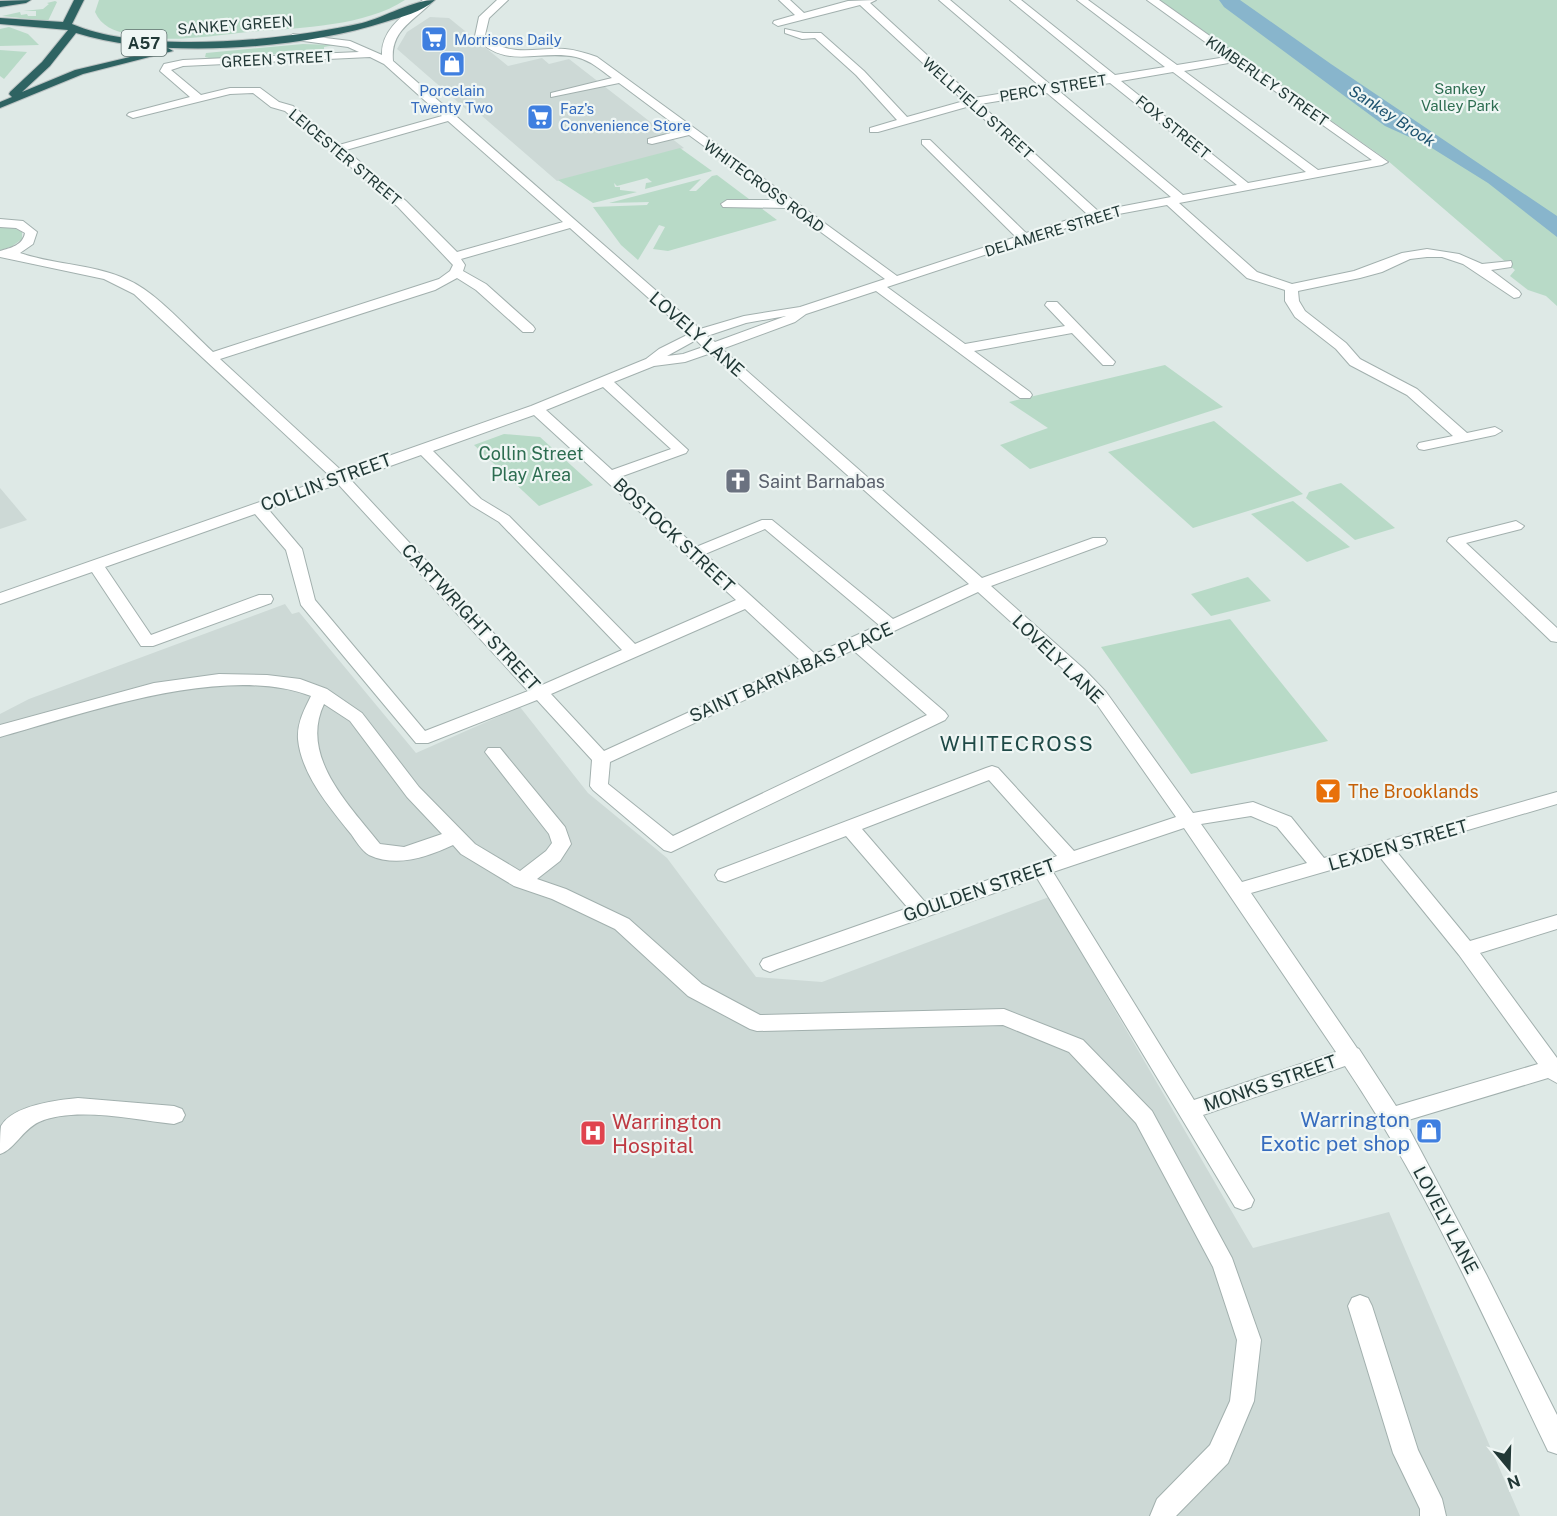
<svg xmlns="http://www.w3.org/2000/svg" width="1557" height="1516" font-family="'Public Sans',sans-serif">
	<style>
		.built { fill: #cdd9d6 }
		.green { fill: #b8dac7 }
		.water { fill: #88b5cc }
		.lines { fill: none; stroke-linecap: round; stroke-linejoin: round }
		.minor-casing { stroke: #a2b0ae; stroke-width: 2 }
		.highway-casing { stroke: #bcc3c3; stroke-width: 2 }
		.minor { fill: #fff; fill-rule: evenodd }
		.highway { fill: #2e6362; fill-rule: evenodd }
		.labels { text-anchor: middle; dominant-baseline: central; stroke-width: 4.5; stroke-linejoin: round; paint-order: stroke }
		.far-street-label { font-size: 15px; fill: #213836; stroke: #eff6f4 }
		.far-shop-label { font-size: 15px; fill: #366cbe; stroke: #eff6f4; text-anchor: start }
		.far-park-label { font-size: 15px; fill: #2d6d51; stroke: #eff6f4 }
		.shield { fill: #eff6f4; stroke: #5f716f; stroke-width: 1.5 }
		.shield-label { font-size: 16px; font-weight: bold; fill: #213836 }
		.far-water-label { font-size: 16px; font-style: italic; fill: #1e5370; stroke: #eff6f4 }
		.street-label { font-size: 18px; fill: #213836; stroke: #eff6f4 }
		.park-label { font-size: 18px; fill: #2d6d51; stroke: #eff6f4 }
		.worship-label { font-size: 18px; fill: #5b616d; stroke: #eff6f4; text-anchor: start }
		.food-label { font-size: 18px; fill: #c56008; stroke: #eff6f4; text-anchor: start }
		.quarter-label { font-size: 21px; letter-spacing: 1.5px; fill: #1e4946; stroke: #eff6f4 }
		.near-shop-label { font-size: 21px; fill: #366cbe; stroke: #eff6f4; text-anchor: end }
		.near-health-label { font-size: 21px; fill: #be3a42; stroke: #eff6f4; text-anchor: start }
	</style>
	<rect width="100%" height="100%" fill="#dee9e6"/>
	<g class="built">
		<polygon points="430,17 449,18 508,66 542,58 549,64 569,59 684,148 557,181 474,109 467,110 397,49 407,32"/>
		<polygon points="0,488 27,520 0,529"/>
		<polygon points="285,604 292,614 299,612 416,753 520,707 588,793 667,858 756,977 822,982 1049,897 1253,1248 1389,1212 1520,1516 0,1516 0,714 29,699"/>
	</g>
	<g class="green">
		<path d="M99,0H405C364,27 296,28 248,32C209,36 166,44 128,34C114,31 101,26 95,12Z"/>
		<polygon points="1160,0 1557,0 1557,306 1546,296 1528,290 1510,276 1515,270 1387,160"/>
		<polygon points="55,1 57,2 48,21 2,16 20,12 21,15 27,14 28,16 36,16 36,11 23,11 43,9 49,4 47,3"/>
		<polygon points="9,27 28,34 39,45 0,46 0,29"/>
		<polygon points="303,44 335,45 324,47 324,50 213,59 205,57 206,53"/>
		<polygon points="0,50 27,52 4,79 0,76"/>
		<polygon points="680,148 712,171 645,189 646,183 652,182 647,178 617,186 614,183 615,187 620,187 620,190 637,192 593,203 558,180"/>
		<polygon points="717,175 777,220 668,251 653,249 665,227 659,225 638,260 621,245 593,207 647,205 649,202 609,203 701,179 689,191 696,191 712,176"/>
		<polygon points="0,227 10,227 22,231 22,239 11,247 0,250"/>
		<polygon points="1165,365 1223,407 1030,469 1000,445 1048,428 1009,402"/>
		<polygon points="1214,421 1303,494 1193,528 1108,452"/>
		<polygon points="504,434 540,437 593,485 539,506 474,445"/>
		<polygon points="1341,483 1395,528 1355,540 1306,498 1309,492"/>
		<polygon points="1293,501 1350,547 1307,562 1251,514"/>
		<polygon points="1248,577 1271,601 1211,616 1191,594"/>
		<polygon points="1230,619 1328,741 1191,774 1101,647"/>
	</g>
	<polygon class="water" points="1219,0 1240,0 1331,64 1557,216 1557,237 1488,183 1427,145 1385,126 1224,7"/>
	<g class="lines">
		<defs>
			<g id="minor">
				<path d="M423,0L432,2C414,21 390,30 393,61L700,329L744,316L800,307L885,279L788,208L723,207L721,204L727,200H778L689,135L652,144L648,143V139L682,130L619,83L551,97V93L612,78C601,70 590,60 576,57C539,49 503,71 475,36L479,17L497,0H508L489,18L485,35C508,59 536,47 565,49C576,50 586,53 597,57L897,276L1016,237L922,144V140H930L1026,233L1087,214L970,106L878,132H870V128L897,120L856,75L815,38L802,39L785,33V29L803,33H821L864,71L907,117L964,101L860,5L778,26L773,23L774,21L795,15L779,0H790L804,13L848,1L876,0L870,3L974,98L1041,87L939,0H950L1052,86L1104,77L1010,0H1021L1115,75L1165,67L1077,0H1088L1177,65L1226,57L1147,0H1159L1388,162L1382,165L1179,203L1257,272L1292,284L1354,271L1402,253L1427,249L1459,254L1482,264L1511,261L1512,264L1511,267L1491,270L1519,291L1521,294L1519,297L1514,298L1463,264L1442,257H1427L1410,259L1382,272L1360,278L1298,291L1299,301L1305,311L1346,343L1360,359L1417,389L1467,433L1495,427L1502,431L1495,435L1424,450L1419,449L1417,446L1419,443L1453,436L1407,395L1350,365L1336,349L1295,317L1285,301V290L1247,278L1167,205L1097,218L887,287L965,344L1065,326L1045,305L1047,302H1057L1115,362L1113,365H1103L1072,333L974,351L1030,392L1032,395L1030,398H1020L876,291L806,314L795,322L722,349L982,578L1093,538H1105L1107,541L1105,544L991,586L1084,669L1106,692L1193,813L1253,802L1291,817L1324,858L1557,792V804L1396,851L1470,941L1557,915V929L1480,953L1557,1058V1083L1548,1078L1405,1121L1486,1274L1557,1415V1454L1548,1451C1485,1320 1426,1186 1345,1066L1203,1115L1254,1200L1251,1207L1243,1210L1235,1207L1037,878L777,969L770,972L763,969L760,964L763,959L908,908L846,836L725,882L718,880L715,875L718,870L986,768L992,766L998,768L1074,851L1176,817L1094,700L1072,677L978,592L866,644L945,712L948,716L945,720L671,852L664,850L593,790L590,786L592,760L537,700L428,743H416L301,605L286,550L255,514L105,567L151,635L259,595H271L273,599L271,603L153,646H141L92,572L0,604V593L331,477L134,294L104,279L0,257V251C11,248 23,245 25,233L16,228L0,227V219L23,221L37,232L33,244L20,253C55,265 94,264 128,280C156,292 189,330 213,352L439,279L450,271L453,265L398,207L285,111L271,107L253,93L230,94L133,118L127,115L129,113L190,97L160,71L164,64L183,60L359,52L348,47L289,39L288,37L293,34L350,41L382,55C381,29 405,14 423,0ZM370,57L384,64L442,116L339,145L293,106L279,102L260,88H230L201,95L171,70L183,66ZM1234,62L1372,160L1318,170L1184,71ZM1173,72L1306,172L1248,183L1121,81ZM1110,83L1237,185L1183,195L1059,91ZM1047,93L1171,197L1098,211L980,104ZM448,121L563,222L457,252L406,201L346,150ZM570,228L689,334L659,349L646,359L531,406L343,472L220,359L435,290L457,278L476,290L523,332H533L535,329L533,326L486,284L463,271L465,265L461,259ZM786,316L715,342L707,336L746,323ZM696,340L703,347L683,354L667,356ZM711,353L969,584L893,619L772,520H762L696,547L620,477L686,453L688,450L614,382L654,366L685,362ZM603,387L671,449L612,470L546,410ZM534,415L736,600L635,644L509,516L481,499L433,451ZM421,455L471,505L499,522L622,650L542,685L351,480ZM338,484L528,691L425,731L315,600L302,549L268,509ZM765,529L879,625L815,654L705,554ZM745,609L801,661L604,751L551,694ZM853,650L927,715L673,836L608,784L610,762ZM989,780L1057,856L925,902L862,829ZM1251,816L1277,827L1307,863L1242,882L1201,824ZM1184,828L1336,1052L1194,1100L1053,872ZM1379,856L1459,955L1538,1064L1396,1106L1359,1049L1357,1048L1251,893Z"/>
				<polygon points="1516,521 1524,526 1521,529 1466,543 1557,628 1557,642 1551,641 1447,541 1449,538"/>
				<path d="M219,674L267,675L300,679L327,689L362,713L419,787L475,844L520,871L546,851L552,843L549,834L485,752L488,748H500L565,827L571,844L560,861L537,879L566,889L629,919L702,984L760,1015L1004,1009L1083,1040L1152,1111L1232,1258L1261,1340L1254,1401L1228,1463L1176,1516H1150L1157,1499L1210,1445L1230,1401L1237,1340L1213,1267L1136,1123L1069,1052L1003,1025L757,1031L750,1029L688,996L615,929L552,899L514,886L461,854L453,845C427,857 397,868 369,855C362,851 356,841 351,834C330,808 301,774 298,739C297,723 304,710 311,696C225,663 86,713 0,737V725L154,683ZM324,704L350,721L407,797L442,834L404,847L380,844C349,805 299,756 324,704Z"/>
				<path d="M78,1098L174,1106L182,1109L185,1115L182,1121L174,1124C135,1120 75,1106 39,1122C22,1130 15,1149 0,1154C0,1146 0,1133 1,1126C13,1105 57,1100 78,1098Z"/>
				<polygon points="1360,1295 1368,1298 1372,1306 1418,1450 1442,1499 1446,1516 1420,1516 1420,1509 1393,1453 1348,1306 1352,1298"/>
			</g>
			<g id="highway">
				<polygon points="31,0 26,3 0,7 0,1"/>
				<path d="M74,0H84L72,24C143,55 287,40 362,23C385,17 413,0 435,0C422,12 401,17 385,22C300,49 162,60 76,33L50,66L22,92L75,70L168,48L173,51L83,74L0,108V102L12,97L9,94L10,92L42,62L68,30L0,24V18L63,22Z"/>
			</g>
		</defs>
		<use href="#minor" class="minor-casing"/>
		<use href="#highway" class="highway-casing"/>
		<use href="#minor" class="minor"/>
		<use href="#highway" class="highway"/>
	</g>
	<defs>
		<symbol id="supermarket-square" viewBox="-11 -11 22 22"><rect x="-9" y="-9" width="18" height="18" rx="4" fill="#3f7fe0" stroke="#eff6f4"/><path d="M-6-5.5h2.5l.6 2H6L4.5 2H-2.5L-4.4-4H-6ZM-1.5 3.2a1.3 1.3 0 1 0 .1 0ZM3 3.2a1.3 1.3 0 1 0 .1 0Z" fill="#fff"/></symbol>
		<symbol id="shop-square" viewBox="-11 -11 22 22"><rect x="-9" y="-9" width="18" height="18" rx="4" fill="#3f7fe0" stroke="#eff6f4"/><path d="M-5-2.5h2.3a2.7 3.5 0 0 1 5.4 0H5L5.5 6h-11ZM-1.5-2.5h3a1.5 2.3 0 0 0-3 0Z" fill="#fff"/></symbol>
		<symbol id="church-square" viewBox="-11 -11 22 22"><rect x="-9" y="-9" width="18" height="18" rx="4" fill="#6b7280" stroke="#eff6f4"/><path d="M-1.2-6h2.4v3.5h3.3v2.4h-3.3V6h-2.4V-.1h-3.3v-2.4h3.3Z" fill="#fff"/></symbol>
		<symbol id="bar-square" viewBox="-11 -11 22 22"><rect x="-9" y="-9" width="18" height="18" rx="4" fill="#e8710a" stroke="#eff6f4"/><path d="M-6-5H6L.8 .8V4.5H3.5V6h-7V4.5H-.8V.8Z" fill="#fff"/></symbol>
		<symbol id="hospital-square" viewBox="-11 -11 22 22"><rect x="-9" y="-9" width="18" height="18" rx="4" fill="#e0444e" stroke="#eff6f4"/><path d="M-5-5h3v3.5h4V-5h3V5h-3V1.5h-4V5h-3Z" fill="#fff"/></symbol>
	</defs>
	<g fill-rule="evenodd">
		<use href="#supermarket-square" x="419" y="24" width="30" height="30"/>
		<use href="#shop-square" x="437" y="49" width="30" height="30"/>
		<use href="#supermarket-square" x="525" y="102" width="30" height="30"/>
		<use href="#church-square" x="723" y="466" width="30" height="30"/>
		<use href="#bar-square" x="1313" y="776" width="30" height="30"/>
		<use href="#shop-square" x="1414" y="1116" width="30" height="30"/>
		<use href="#hospital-square" x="578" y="1118" width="30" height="30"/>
	</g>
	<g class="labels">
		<g class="far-street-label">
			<text transform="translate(235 25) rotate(-4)">SANKEY GREEN</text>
			<text transform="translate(277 59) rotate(-3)">GREEN STREET</text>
			<text transform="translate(1267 81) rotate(35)">KIMBERLEY STREET</text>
			<text transform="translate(1053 88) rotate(-9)">PERCY STREET</text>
			<text transform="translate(978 108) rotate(42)">WELLFIELD STREET</text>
			<text transform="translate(1173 127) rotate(39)">FOX STREET</text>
			<text transform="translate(345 157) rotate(40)">LEICESTER STREET</text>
			<text transform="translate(764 186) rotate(36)">WHITECROSS ROAD</text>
			<text transform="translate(1053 231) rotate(-17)">DELAMERE STREET</text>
		</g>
		<g class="far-shop-label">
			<text x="454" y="39">Morrisons Daily</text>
			<text x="452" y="90" text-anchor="middle">Porcelain<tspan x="452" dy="17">Twenty Two</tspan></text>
			<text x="560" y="108">Faz's<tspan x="560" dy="17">Convenience Store</tspan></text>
		</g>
		<g class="far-park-label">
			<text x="1460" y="88">Sankey<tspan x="1460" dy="17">Valley Park</tspan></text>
		</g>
		<rect class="shield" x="121.5" y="30" width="45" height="26" rx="4.5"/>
		<g class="shield-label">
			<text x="144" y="43">A57</text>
		</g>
		<g class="far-water-label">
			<text transform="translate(1392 116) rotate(33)">Sankey Brook</text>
		</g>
		<g class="street-label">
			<text transform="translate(697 334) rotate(41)">LOVELY LANE</text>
			<text transform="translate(326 482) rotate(-20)">COLLIN STREET</text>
			<text transform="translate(674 535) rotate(43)">BOSTOCK STREET</text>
			<text transform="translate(471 617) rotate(47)">CARTWRIGHT STREET</text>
			<text transform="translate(1058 659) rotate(44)">LOVELY LANE</text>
			<text transform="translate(791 672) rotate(-24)">SAINT BARNABAS PLACE</text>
			<text transform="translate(1398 845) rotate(-16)">LEXDEN STREET</text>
			<text transform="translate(979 890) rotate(-19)">GOULDEN STREET</text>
			<text transform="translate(1270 1083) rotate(-19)">MONKS STREET</text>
			<text transform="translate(1446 1220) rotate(62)">LOVELY LANE</text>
		</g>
		<g class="park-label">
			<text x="531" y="453">Collin Street<tspan x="531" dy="21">Play Area</tspan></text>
		</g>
		<g class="worship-label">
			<text x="758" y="481">Saint Barnabas</text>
		</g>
		<g class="food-label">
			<text x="1348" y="791">The Brooklands</text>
		</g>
		<g class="quarter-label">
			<text x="1017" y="743">WHITECROSS</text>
		</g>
		<g class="near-shop-label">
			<text x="1410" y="1119">Warrington<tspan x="1410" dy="24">Exotic pet shop</tspan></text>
		</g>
		<g class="near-health-label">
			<text x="612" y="1121">Warrington<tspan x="612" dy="24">Hospital</tspan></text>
		</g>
	</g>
	<g transform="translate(1509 1468) rotate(161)" stroke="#eff6f4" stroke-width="4.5" paint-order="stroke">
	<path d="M0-4.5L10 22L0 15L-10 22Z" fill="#213836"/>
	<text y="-9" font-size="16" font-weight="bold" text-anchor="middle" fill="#213836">N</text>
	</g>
</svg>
